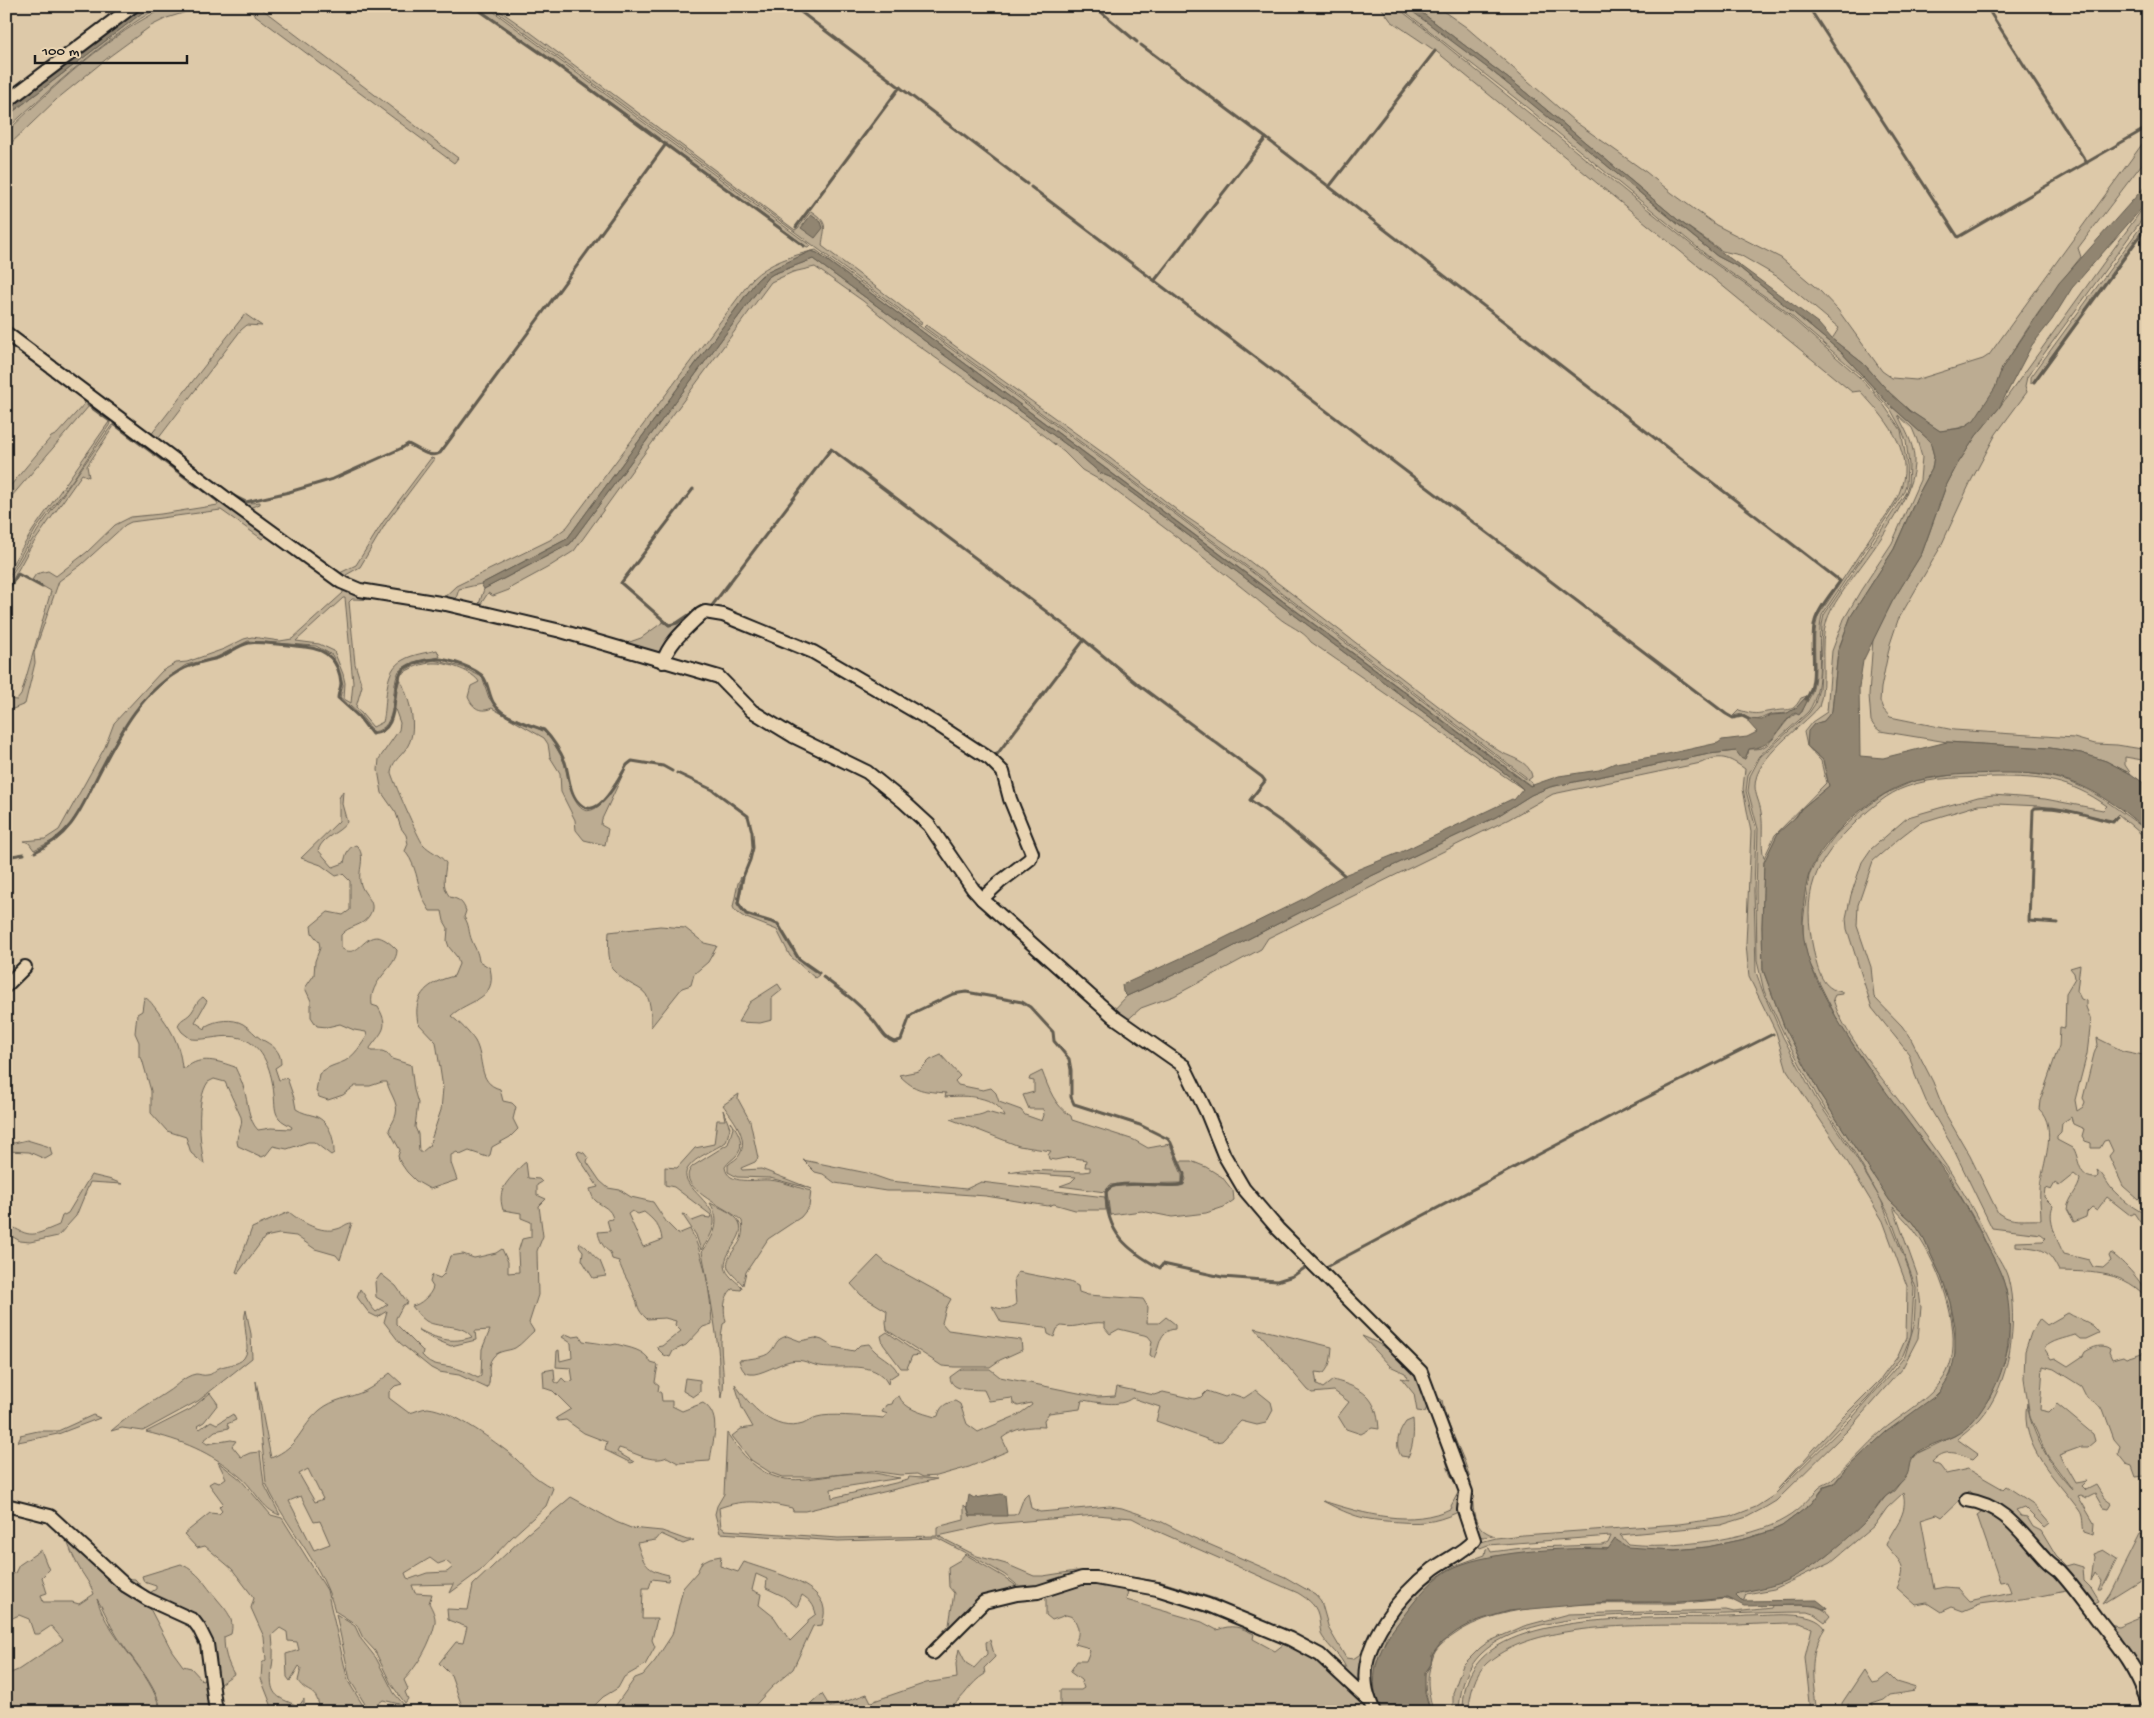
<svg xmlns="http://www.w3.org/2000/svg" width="2154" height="1718" font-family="'Gochi Hand',sans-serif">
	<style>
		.green { fill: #bcac92; stroke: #6c6457; fill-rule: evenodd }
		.water { fill: #918571; stroke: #625b4f }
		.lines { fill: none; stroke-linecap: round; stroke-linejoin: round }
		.stream { stroke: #625b4f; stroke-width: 3 }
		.minor-casing { stroke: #1c1c1c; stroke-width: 16 }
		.minor { stroke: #e9d4b2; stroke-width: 12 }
	</style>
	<rect width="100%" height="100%" fill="#ddc9a9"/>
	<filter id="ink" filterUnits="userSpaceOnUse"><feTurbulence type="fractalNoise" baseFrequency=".02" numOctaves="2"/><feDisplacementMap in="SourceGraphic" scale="10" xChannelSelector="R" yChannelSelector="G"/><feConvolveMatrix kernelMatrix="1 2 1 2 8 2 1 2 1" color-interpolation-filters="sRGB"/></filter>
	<g filter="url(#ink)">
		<g class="green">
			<path d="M151,6H163C142,16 124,30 105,44C70,71 38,100 6,130V117Z"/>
			<path d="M169,6H215L206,12H186L167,18L151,26L110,56L57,99L6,148V133C50,90 112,31 169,6Z"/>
			<polygon points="243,6 258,6 458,158 454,163"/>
			<polygon points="475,6 486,6 811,246 807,247 543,53"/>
			<path d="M489,6H493L530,32L795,230L798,228L811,211C830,224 824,226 822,246L922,322L921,325Z"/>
			<path d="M1380,6H1395L1429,32L1714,263L1781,309L1859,377L1881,401L1901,430L1907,465L1906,485L1903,493L1822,615C1815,646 1827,685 1808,712L1759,756L1748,775L1746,791L1756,829L1754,891L1756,972L1763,992L1783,1037L1816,1099L1853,1153L1881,1200L1909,1270L1914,1288L1911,1335L1903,1355L1868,1398L1777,1490L1841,1419L1880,1380L1898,1356L1906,1338L1907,1286L1883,1221L1839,1148L1787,1070L1776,1032L1749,977L1746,944L1751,832L1743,789L1745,769C1728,757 1720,754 1701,763L1553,794L1509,819L1268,938L1261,949L1174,996L1141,1008L1124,1023L1111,1013L1127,996L1215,956L1365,879L1496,817L1531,795L1550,787L1709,754L1736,751L1740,755L1748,754L1749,749C1752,749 1757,749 1761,748C1778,742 1783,715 1802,712C1804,706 1808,701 1811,695C1820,674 1810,640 1818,616C1836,589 1854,563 1871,536C1881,521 1896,505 1901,488C1914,449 1884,417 1860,391L1852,392L1437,52L1391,21Z"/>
			<path d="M1398,6H1405C1514,83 1613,173 1717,256L1740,268L1841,352L1889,404L1930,441L1934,456L1932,469L1917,497L1894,549L1851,616L1838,650L1832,711L1824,721L1814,724L1807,746L1823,760L1829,786L1801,809L1764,862L1762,927L1763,970L1784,1026L1820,1094L1890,1201L1913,1222L1922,1235L1941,1276L1950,1302L1956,1343L1954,1364L1946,1385L1929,1402L1886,1432L1845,1470L1833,1484L1824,1487L1811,1504L1782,1526L1771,1531L1745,1539L1708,1547L1675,1550L1585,1548L1387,1636L1376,1665V1700L1369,1686L1374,1655L1387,1629L1403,1607L1428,1583L1454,1566L1485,1555L1486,1549L1489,1548L1491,1552L1530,1547L1603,1545L1608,1543L1611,1536L1488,1545L1480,1548L1477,1543L1496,1538L1523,1535L1679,1524L1730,1517L1756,1507L1773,1496L1853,1417L1894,1370L1905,1356L1914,1325L1916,1288L1890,1216L1854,1152L1818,1098L1785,1036L1764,991L1757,961L1756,891L1758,829L1748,791L1750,776L1760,757L1809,713L1815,704L1819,688L1822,625L1824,615L1878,535L1905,494L1908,485L1909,465L1906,441L1902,430L1891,410L1860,375L1782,308L1715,262L1524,105ZM1898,415L1912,428L1917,440L1922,457L1920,480L1892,543L1861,590L1844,619L1832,651L1827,712L1812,722L1804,732L1807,746L1821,761L1826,783L1775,835L1764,858C1760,843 1764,827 1761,812C1760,803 1755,795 1755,786C1755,757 1801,728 1819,707C1828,680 1818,646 1827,620C1831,608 1839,597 1846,587C1869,554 1917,497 1914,457C1913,442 1904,428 1898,415ZM1893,1207C1902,1217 1911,1225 1918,1236C1939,1267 1960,1323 1951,1361C1943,1393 1906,1411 1883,1430C1865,1446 1850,1464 1832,1480C1828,1484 1823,1484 1819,1488C1808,1499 1800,1510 1786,1518C1751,1540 1668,1549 1628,1544L1620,1535L1721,1525L1747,1517L1766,1507L1776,1501L1848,1430L1891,1381L1903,1367L1918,1338L1921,1307L1917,1274Z"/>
			<path d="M1413,6H1436L1466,27L1574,121L1646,172L1672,193L1716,225L1781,258L1820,291L1838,310L1882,371L1892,378L1916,380L1983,359L1989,355L2148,136V156L2078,248L2081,257C2053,291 2027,327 2004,366C2000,372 1999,380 1996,387C1991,398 1983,411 1975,419C1966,429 1952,429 1940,431L1910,411L1890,393L1864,364L1832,339L1839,328L1778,277L1740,255L1722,251L1678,220L1518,86Z"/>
			<polygon points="2148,201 2148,211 2027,377 2025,386 2027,392 1996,434 1971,481 1940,548 1898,620 1890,644 1881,688 1880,701 1883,709 1890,717 1954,730 2074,738 2095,744 2117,745 2148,750 2148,761 2125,757 2125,765 2131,774 2106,761 2081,753 2050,748 1947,742 1880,731 1874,726 1871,721 1869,695 1873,639 1892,602 1922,553 1946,486 1957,465 1976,436 1999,408"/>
			<polygon points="2148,217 2148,222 2031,384 2031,377"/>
			<path d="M816,250L1122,474L1526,779V777L1123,473L924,327L926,325L1106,455L1182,514L1231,547L1463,725C1475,734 1487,743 1499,751C1511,758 1530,761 1532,777L1528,780L1532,783L1531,786L817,253L811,251L762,275L757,280L567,539L481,584L459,589L454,605L439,602L456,586L550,540L567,527L752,279C768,263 794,255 816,250Z"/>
			<path d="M813,259L1075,451L1100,473L1112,478L1510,777L1523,789L1311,642C1303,630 1288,626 1278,617C1222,570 1163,527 1105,483L1082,470L1064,452L1029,424L909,339L863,301L815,267L793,272L771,282L638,462L574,551L547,568L512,587L509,590L493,596L488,593L477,610L484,589L570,544L767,278L773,274Z"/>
			<polygon points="245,314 262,326 247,325 241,330 158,439 150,436"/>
			<polygon points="6,338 114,418 112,421 88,404 89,406 11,497 6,496 6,491 51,437 57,434 85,403 83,399 6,343"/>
			<polygon points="116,419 268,534 262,539 221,510 131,522 125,525 81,565 59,581 34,653 35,663 25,704 13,709 6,708 6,699 17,700 21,695 51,591 32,580 36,574 48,571 56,576 87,552 115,525 131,517 161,514 218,505 217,502 199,488 200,486 114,422"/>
			<polygon points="109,422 110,424 74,478 36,529 6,581 6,574 33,530"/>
			<polygon points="112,425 114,426 87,466 89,477 82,474 30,548 6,592 6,584 38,530"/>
			<path d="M431,458L434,459L386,523L360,567L346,575C359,593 415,595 437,598L433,601L360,589L342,581L205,482L209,481C227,495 236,506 260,502V504L246,509L340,573L356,565L383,522Z"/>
			<path d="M342,585L386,600L352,599L349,602L355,664L362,686L356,707L373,727L383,722C388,704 382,670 403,660C413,654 426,653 437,650L440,657L413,662L399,671C389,690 400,728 373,732L361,716L340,697L343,685L337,665L332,655L316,646L248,641L217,657L186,665L164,680L142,701L117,738L79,811L68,827L52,841L34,850L29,843L24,841L45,839L59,830L105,747L114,723L162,671L176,663L187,662L224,649L244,639L252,637L280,641L292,639L343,593ZM343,598H345L346,608L353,683L351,703L344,699L345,683L343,674L334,651L319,644L296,641Z"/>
			<polygon points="701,607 661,660 624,644 641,638 663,622 669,626 677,624"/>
			<path d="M434,660L462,667L482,677L489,698L501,712L543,731C551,738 559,751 563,760C568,772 568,786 574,798C590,833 615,786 624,772L602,819L601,825L608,829L605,845L584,840L576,830L575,820L561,792L560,773L550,757L548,744L544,738L492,708C481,713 473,709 468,697L471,686L479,682C474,672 448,663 437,663C424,662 409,668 399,676C408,696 421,730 405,750C400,757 392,762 391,772C391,776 419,840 423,844C430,852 440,854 446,863C445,876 441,886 450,897C459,899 463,902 466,911L464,917C470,925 468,932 472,941C475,948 478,952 479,961L490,968C498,1001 468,999 451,1016C460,1023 469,1032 475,1041C485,1059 477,1083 500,1089L503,1101L512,1103L516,1107L513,1119L518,1129L510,1137L492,1147L490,1155L487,1157L469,1151L460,1155L457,1152L451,1155V1163L457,1180L430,1189L416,1181L407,1172L400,1162L398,1156L400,1150L389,1130C391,1124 395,1120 396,1114C399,1103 389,1093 387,1082H382L370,1086H355L343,1095L328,1100L319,1097L316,1091L319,1074C328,1066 336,1065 345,1061C354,1056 362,1044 367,1036L366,1032L354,1030L340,1024L327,1027L317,1026L311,1017V1001L305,988L314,975L315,961L320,948L319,942L312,933L311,926L328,912L343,915L350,910V881L343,874L336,876L321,865L301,858L339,821V798L343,791L342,804L347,822C339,834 324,835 318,850L333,867L344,863C346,854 347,848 356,845C368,856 356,872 361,885C365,897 378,902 369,916C362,927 349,925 341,935V948C364,964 364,915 397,950C397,968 368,980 372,1005L378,1007C390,1028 382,1031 370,1048L371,1051H382L387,1053L392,1059L411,1065L414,1090L418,1103L415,1127L418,1134L419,1152H422L429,1146L441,1110L443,1088L436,1042L418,1023C412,994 429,982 454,976L459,964L457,957L449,947L447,941L448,928L444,921L442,911H430C415,890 421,872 405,851L408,844L406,835L401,828L396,813L382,793L378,770L379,759L399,730L400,723L395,709V696L402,672L414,665Z"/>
			<path d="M1807,696C1803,700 1800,705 1796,708C1788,715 1783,713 1774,714C1760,716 1759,726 1742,714L1733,716L1739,710C1759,716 1756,713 1774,711C1789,708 1792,714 1801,698Z"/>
			<path d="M2014,772C2060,776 2083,783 2120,811C2130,818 2139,824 2148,832V840L2118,814L2112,820L2040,806L1997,804L1978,805L1919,823L1902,836L1873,861L1858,905L1857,926L1871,967L1874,997L1902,1026L1911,1039L1933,1082L1945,1113L1970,1156L1998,1213C2011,1223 2026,1219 2041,1220C2041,1209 2039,1199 2040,1188C2042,1165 2059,1128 2039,1109L2040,1101L2059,1046L2060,1027L2065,1028L2066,993L2075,978L2074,973L2070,968L2080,965L2077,991L2081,999L2086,1001V1007L2091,1020L2087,1054L2075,1100L2077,1111L2083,1107L2085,1102L2083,1098L2095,1050L2098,1045L2097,1038L2123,1051L2148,1056V1207L2142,1200H2139L2123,1186L2109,1156L2113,1151L2108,1140L2104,1141L2100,1148H2091V1143L2085,1141L2082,1136L2084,1129L2073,1124L2071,1117L2062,1123L2061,1132L2057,1136V1140L2074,1149C2080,1161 2078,1179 2097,1178L2098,1175L2097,1170C2104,1175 2106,1182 2112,1189C2118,1196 2138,1213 2148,1214V1228L2140,1222L2134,1213L2130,1215L2107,1197L2097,1210L2092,1207L2087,1212L2086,1217L2074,1222L2067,1209C2069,1197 2079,1189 2080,1179L2074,1174L2059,1186L2055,1183L2051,1190L2045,1188L2044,1197L2053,1206C2047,1219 2057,1241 2064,1254L2089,1260L2093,1267L2103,1268L2111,1261L2109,1256L2111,1253C2122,1260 2148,1287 2148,1300C2126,1271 2093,1272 2059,1271C2047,1247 2042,1249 2016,1246V1242L2043,1241L2046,1238L2041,1234L1992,1228L1952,1146L1926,1101L1915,1075L1909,1054L1872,1008L1847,929L1846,918L1851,895L1862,862L1871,849L1908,817L1978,797L1993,795L2045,799L2103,810L2107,806C2069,779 2041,777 1996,777C1966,778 1935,776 1906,787C1888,793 1871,808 1857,821C1813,863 1801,892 1814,953C1818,971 1822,989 1842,992V994L1835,995L1833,999C1842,1031 1876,1070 1896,1097C1932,1144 1964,1187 1989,1241C1994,1253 2004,1264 2008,1278C2019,1321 2010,1385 1980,1419C1973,1426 1965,1432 1957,1439L1978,1454L1973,1459C1957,1453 1945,1447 1932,1462L1940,1466L1946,1474L1968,1469L2003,1489L2006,1486L2032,1503L2050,1524L2045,1528L2024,1507L2016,1510L2021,1516L2027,1517L2033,1527L2041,1531L2056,1556L2066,1566L2073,1564L2083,1567L2084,1581L2090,1587L2099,1602L2092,1605L2018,1523L2001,1510L1969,1491L1942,1517L1937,1514L1921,1519L1934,1589L1945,1587L1958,1588L1970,1601L2011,1592L2007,1581L2000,1582L1977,1515L1985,1509L1989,1510L2012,1529L2032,1552L2071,1590L2036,1597L1980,1604L1963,1611L1952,1607L1941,1612L1927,1603L1916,1605L1897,1588C1909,1565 1900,1563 1886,1545C1893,1526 1909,1515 1903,1493L1887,1508L1875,1525L1831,1562L1774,1589L1746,1594L1744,1600L1741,1601L1736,1596L1739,1593L1782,1582L1825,1557L1870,1517L1886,1496L1894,1491L1907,1474L1910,1461L1916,1454L1956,1435L1974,1419L1990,1397L2004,1363L2009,1343V1321L2006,1291L2002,1277L1977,1224L1946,1171L1888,1096L1840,1025L1808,960L1803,938V922L1809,876L1816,861L1836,834L1864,809L1885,794L1914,781L1965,773Z"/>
			<path d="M741,877L737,904C747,922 760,917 777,925L798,960L819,975L815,978L790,956L777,930L744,917L735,911L733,907L738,883Z"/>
			<path d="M660,926L685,928L704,943L717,946L708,962L694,974L691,985L682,988L651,1027C652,978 638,997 612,969C608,956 608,945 609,932Z"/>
			<polygon points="778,984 782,990 772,998 772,1020 760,1023 738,1022 750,1002"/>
			<path d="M144,997C150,1000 152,1004 156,1009C171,1029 179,1041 182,1067L186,1068C200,1055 218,1061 235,1067C238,1074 242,1081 244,1089C248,1102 248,1120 258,1130L271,1128L291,1129L292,1127C288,1124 282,1122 279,1118C274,1112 275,1103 274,1095C272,1073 265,1046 241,1038C224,1033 207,1041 191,1039L182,1032L178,1026C180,1019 185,1019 190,1014C195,1009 196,1001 203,997L207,1001L195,1022L205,1029L206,1026C216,1020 233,1018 243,1024C250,1028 255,1035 261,1039C272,1045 281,1050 281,1064L275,1068L279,1080L287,1078L294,1098L296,1109C302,1113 308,1114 315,1116C330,1122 334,1138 334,1153L331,1155L314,1142H308L287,1149L273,1146L266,1155L262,1157L238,1146C234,1135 244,1128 241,1117L225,1082L214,1079L208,1082C195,1101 200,1142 204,1164L191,1153L186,1137L167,1131L151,1113V1091L142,1059L139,1057V1042L135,1033L137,1014L142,1011Z"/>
			<path d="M941,1055L960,1076L955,1081L958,1085L983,1090L991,1088L996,1093L999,1102L1021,1110L1025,1115L1042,1121L1044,1115L1043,1109H1029L1023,1095L1034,1092V1081L1029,1080L1030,1077L1042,1071C1049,1089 1054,1105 1071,1116L1072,1120L1134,1140L1148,1148L1170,1144L1182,1175V1183L1120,1184L1110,1185L1105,1192L1060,1186L1071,1182L1076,1177L1009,1172L1021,1170L1084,1172L1090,1171V1167H1085L1086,1160L1070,1157L1055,1160L1049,1159L1048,1155L1051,1151L1019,1146L950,1119C962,1115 977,1118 987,1112L1005,1117C997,1095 965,1095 945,1097L946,1093C924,1091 916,1092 899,1075L919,1071L930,1060Z"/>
			<path d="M739,1094L738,1099L750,1121L758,1158L755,1162L741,1168L742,1170L761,1169L812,1189L770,1178L737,1177L728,1172V1165C732,1161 738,1159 740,1154C749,1137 732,1118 723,1105Z"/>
			<path d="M723,1110L730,1128L726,1142C715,1150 696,1156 688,1168C676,1185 716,1201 714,1223C713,1233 707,1242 701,1250L696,1235L682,1214L686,1215L692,1221L703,1217L710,1218L711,1215L674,1187L665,1185V1167L677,1168L695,1148L714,1144L717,1120H725Z"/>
			<path d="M731,1122C738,1131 746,1145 736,1156C732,1160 728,1162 725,1167C727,1186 756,1179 769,1180C783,1181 798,1188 811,1191L809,1207L801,1217L768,1239L746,1272L743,1285C739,1280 732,1275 729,1270C723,1260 736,1249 740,1241C743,1234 743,1228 742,1221C731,1209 671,1187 693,1166L728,1144L733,1128Z"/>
			<polygon points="27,1140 50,1147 52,1155 45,1159 29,1152 6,1151 6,1141 14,1143"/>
			<path d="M579,1151L584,1153L588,1158L587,1162L600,1181L608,1188L620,1190L631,1197L653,1202L667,1223L678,1234L690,1229C704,1254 711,1295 712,1324L703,1327L686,1345L673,1351L670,1357L664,1355L656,1347L662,1346L681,1331L675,1325L676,1321L665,1318L647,1319C636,1309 639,1306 634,1295C630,1283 622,1273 619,1261L612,1259L610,1252C603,1248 599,1239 598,1232L610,1231L607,1220L613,1219C611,1208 603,1207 596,1201C593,1199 591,1193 590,1189L598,1187L579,1158L577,1153ZM632,1211L638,1214L644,1212C654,1220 661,1227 662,1240L643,1247L628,1214Z"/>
			<polygon points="803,1160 867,1173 890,1181 966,1189 981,1182 1105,1197 1106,1210 1075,1210 1054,1204 1048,1206 986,1196 916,1191 886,1191 835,1183 823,1174 815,1172"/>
			<polygon points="1178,1161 1191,1161 1206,1167 1222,1177 1233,1191 1234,1200 1224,1207 1206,1213 1172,1217 1142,1211 1110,1215 1107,1192 1111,1187 1137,1185 1179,1186 1184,1184 1186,1179"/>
			<path d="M526,1162L528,1178L539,1179L542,1182L537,1185V1195L546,1199L539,1206L543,1236L537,1251L538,1295L529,1323L534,1331C528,1336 522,1344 515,1348C509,1351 499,1350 493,1357C485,1366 493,1379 487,1388L459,1375L439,1372L431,1368L400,1343L384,1322L387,1311L377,1317L369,1313L357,1297L360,1289C367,1297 369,1306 376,1312L388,1304L376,1297L375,1282L381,1274L396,1286L408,1303L403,1305L396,1318V1324L423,1351L422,1355C432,1367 441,1364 455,1368C463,1370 470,1374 478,1378L481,1376L482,1349L490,1330L475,1331L476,1340L451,1346L429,1337L418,1329C436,1339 452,1344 472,1337C461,1322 439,1329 426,1321C420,1317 416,1311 412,1306C420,1305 431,1295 433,1287L430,1282L432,1275L440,1278L444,1274L450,1256L463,1254L474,1258L479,1257L496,1253L502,1249L508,1262V1273L519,1272L518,1252L522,1239L531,1237V1222L521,1218V1213L503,1210C498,1193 503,1186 515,1173C519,1169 521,1165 526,1162Z"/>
			<path d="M91,1175L112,1180L122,1184L90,1182L76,1216L58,1236L30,1242L20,1241L6,1233V1223C32,1239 32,1236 59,1225L62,1216L68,1213Z"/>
			<path d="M710,1203C718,1207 728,1210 734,1216C755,1234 719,1251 726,1270C729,1277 737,1282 742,1287L741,1290L732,1289C723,1298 723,1311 726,1322L723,1324C717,1349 727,1374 722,1398C717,1381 720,1366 718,1348C714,1316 708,1284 702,1252C714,1236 722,1222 710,1203Z"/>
			<path d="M289,1212C301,1222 321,1234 337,1229C343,1228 345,1223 352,1223L340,1260L336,1255L315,1249L296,1236L279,1234L265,1237L238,1273L236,1272L252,1228Z"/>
			<path d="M580,1243C588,1246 591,1255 600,1261L606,1276L593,1278L582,1260L583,1251L579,1246Z"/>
			<polygon points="878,1256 886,1263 951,1299 946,1308 942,1323 948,1330 1021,1340 1022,1350 1000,1360 990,1367 954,1367 942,1366 887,1330 886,1322 887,1311 861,1295 851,1284"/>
			<path d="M1018,1272L1070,1282L1078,1286L1079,1292L1088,1295L1143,1299L1148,1307L1147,1323H1159L1166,1317L1175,1324V1329C1158,1331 1161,1345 1154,1358L1150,1355L1152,1341L1148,1336L1119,1329L1110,1334L1105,1328V1323C1088,1321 1077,1329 1061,1326L1057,1329L1054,1337L1048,1334L1047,1329L1044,1327L1001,1322L992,1306C1001,1310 1008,1310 1016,1304L1014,1278Z"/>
			<path d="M246,1310L251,1334L252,1358L198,1401L143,1431L122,1428L111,1431C129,1415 148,1405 167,1392C177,1386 184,1376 196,1374C200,1374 203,1376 207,1375C212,1375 213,1372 217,1369C225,1364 238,1366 244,1358C252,1349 241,1323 246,1310Z"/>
			<path d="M2068,1313C2080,1321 2091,1320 2099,1333L2086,1339H2080L2075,1335C2063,1339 2053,1340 2044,1348L2051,1359L2055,1358L2068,1366L2083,1356L2085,1352C2093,1347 2102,1343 2110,1349L2109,1352L2112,1359L2123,1356L2126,1358L2148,1351V1487L2144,1476L2136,1477L2132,1466L2126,1464L2118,1454L2120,1446L2114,1439L2103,1409L2087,1398L2081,1386L2054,1369L2043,1366L2040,1410L2049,1412L2057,1404L2093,1434L2095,1441L2088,1447H2081L2059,1455L2075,1483L2087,1481L2082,1486L2086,1490L2096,1485L2104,1498L2112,1504L2109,1509L2103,1508L2095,1494L2087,1498L2081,1495L2078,1496L2094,1523L2093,1535L2084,1532C2082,1525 2084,1516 2079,1510C2056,1478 2019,1447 2027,1403C2031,1434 2051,1467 2072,1489L2047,1455L2030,1417L2024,1378L2025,1351L2031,1333L2040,1319L2047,1325Z"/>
			<path d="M1255,1328L1332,1347C1331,1358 1331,1365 1324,1373L1315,1372L1317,1385L1323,1388L1333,1380C1362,1388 1377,1396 1379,1429L1372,1428L1361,1434L1346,1429L1338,1416L1349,1402L1334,1391L1312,1393L1308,1390Z"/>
			<polygon points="887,1332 920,1355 912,1356 907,1368 901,1368 883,1344 881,1336"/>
			<path d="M566,1334L573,1337L580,1336L583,1341L611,1345L616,1344C629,1348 645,1349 651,1363L658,1365L655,1382L659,1385L658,1391L661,1393L662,1401H672V1406L682,1411L703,1403C723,1416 712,1442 710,1461L678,1463L667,1457C652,1464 634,1452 619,1448L617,1452L634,1462L631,1463L605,1450L607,1442L584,1433L566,1420L558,1421L556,1418L571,1409L553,1391L544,1388L543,1371L554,1369L555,1382L558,1383L562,1378L566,1382L573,1381L571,1368L556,1367L557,1351L559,1350L560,1361L572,1358L571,1343L562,1337Z"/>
			<path d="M787,1336L800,1341L815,1338L822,1340L833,1347L854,1351L860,1345L869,1344C877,1357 892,1359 898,1373L889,1379L888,1384C875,1359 842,1370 820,1366C810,1365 804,1358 790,1361C780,1363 759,1376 750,1374C743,1373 741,1367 739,1360C747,1359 765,1358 770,1352C778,1344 774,1340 787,1336Z"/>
			<path d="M1362,1336C1377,1341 1406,1360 1417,1371L1459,1479L1464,1509C1441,1521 1426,1524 1401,1522C1365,1520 1355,1518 1323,1501C1365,1514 1411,1528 1452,1508L1451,1506L1459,1491L1450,1474L1438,1433L1427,1407L1425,1412L1417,1411L1414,1394L1401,1378L1409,1380L1405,1373L1390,1366Z"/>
			<path d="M961,1369H990L1000,1377L1098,1397L1115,1396L1117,1387L1154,1395L1163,1392L1194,1399L1201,1397L1207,1391L1225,1397L1232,1394L1244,1398L1256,1390L1271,1402L1273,1410L1266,1423L1257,1425L1241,1421L1222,1441L1215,1442L1156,1421L1160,1407L1132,1398C1119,1408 1098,1402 1082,1400L1080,1409L1049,1413L1044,1420L1045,1427C1029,1426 1015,1428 1002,1438L1008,1451L969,1467L937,1476L923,1477L917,1474L900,1475L872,1471L814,1477H782L771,1473L751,1460L732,1436L741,1429L753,1427L742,1408L735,1384C750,1406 774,1433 803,1424C808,1422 812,1418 817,1417C830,1413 860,1417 875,1417L883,1418L888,1414L882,1412L886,1405L892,1404L894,1399L899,1396C904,1409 922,1413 935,1417L938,1416C940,1407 945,1403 955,1401L960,1404L967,1424L978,1432L1018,1415L1032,1405L1031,1403L1018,1406L1013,1403L1012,1398L989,1401L984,1390C972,1389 951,1392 950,1377Z"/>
			<path d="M390,1373L402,1384L395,1386L389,1392V1398L409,1413C415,1412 422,1408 428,1408C453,1411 488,1437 508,1452C525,1466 531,1477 553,1488L546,1506L511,1538L480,1571L450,1593L454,1584L412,1585L415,1593L432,1594L429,1603C432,1609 436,1616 435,1623C431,1643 418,1665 404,1680L408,1689L405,1692L408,1699L405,1703L391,1684L375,1651L363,1638L357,1625L335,1611C323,1566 292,1534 271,1494L266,1483L256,1381L271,1458C300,1446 299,1428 320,1410C333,1399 350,1398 365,1391C375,1386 382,1379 390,1373ZM308,1469L323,1499L315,1502L299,1474ZM301,1496L314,1522L320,1521L330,1544L314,1550L289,1501ZM430,1558L438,1564L446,1561L453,1567L447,1572L427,1573L410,1579L407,1578L405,1573Z"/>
			<polygon points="685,1378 700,1380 700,1392 693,1397 683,1391"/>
			<path d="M210,1393L218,1404L204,1422L197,1426L200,1429L211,1421L217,1424L233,1414L236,1420L227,1424L229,1428L215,1431L203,1441L207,1444L231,1440L236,1441L232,1446L241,1457L250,1453L260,1452L264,1484L280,1515C262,1510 254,1487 239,1476C209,1451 183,1441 146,1432L191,1409Z"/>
			<path d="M1432,1394L1442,1400C1446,1429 1466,1455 1471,1484C1474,1497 1471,1510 1477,1522C1482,1531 1487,1533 1495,1536L1483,1537L1478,1536Z"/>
			<polygon points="93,1415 100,1418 58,1434 18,1442 21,1436 20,1435 38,1431 58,1431"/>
			<path d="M1413,1419C1414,1432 1414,1445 1408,1457L1401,1456C1394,1444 1399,1432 1406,1422Z"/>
			<path d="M727,1433C776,1506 804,1471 874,1473C882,1474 891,1477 900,1478L831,1489L832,1498L908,1480L909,1477L937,1479L805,1511H793L792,1508C764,1502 746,1498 719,1508L721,1527L725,1530L838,1538L937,1536V1527L964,1520V1505L968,1509L970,1516L1014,1515L1018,1513L1024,1497L1028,1493L1031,1508L1040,1512L1110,1506L1122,1508L1160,1521L1192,1537L1285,1577L1316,1595L1321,1601L1329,1629L1346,1658L1353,1659L1365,1651L1367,1697L1306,1644L1112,1578L1018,1592L1016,1584L1005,1575L981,1561L937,1538L838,1541L720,1533L715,1514L717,1506L724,1494ZM1096,1515L1132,1518L1157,1531L1298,1593C1309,1600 1318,1606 1319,1620C1320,1626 1320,1631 1322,1636C1330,1649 1340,1654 1346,1668L1311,1643L1225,1605L1216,1599L1162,1582L1096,1571H1076L1043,1576H1034L1006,1564L977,1556L938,1536L993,1524Z"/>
			<path d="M218,1462L240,1479L271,1515L282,1518L327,1590L348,1681L367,1712H320C317,1686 308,1696 298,1681L301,1668L299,1666L290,1681L287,1677L286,1654L299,1650L297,1642L288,1641L287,1632L280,1628L272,1635C273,1646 274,1656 272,1667C269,1694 274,1697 299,1706L304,1699V1712H274L261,1679L262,1663L266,1660L264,1637L251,1608L254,1598L232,1569L205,1546L197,1548L184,1534L210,1513L219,1514L222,1511L219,1507L223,1503L209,1484L214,1481L219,1483L226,1478Z"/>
			<path d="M571,1497L616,1522L631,1528L662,1531L687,1540H694L683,1544L661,1534L656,1540L637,1543C644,1565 646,1570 669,1575L668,1581L652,1579L649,1588H643L642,1619H657L652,1640L655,1647L645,1665L624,1677L618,1688L603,1697L588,1712H464L451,1675L439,1663L456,1642L463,1643L467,1627L448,1620L447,1609L468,1610L473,1585L527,1534Z"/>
			<path d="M62,1527L146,1601L172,1651L183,1666L191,1668L202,1680L210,1678L216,1712H162C155,1682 133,1661 117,1636C109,1624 105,1611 97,1599C109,1641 151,1669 161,1712H12L6,1702V1675L18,1670L63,1640L51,1626L39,1634H34L29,1619L19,1615L6,1621V1578L15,1573L19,1565L41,1550L49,1570L42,1577L47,1593L41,1595L43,1602H72L79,1604L94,1594C90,1583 85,1578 80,1569C72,1556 67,1541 62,1527Z"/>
			<polygon points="2144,1533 2148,1538 2148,1565 2142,1572 2140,1580 2103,1603 2110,1593 2139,1535"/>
			<polygon points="2103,1550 2117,1559 2101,1591 2098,1591 2102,1581 2095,1572 2091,1581 2094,1557 2093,1554"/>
			<polygon points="965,1554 1004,1577 1015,1585 1016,1593 993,1598 936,1649 930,1645 949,1625 954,1593 949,1587 948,1567 960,1560"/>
			<path d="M721,1556L720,1566L738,1572L744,1562C767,1571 821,1582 824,1609C825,1614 823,1620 822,1625L813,1626L793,1669L772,1687L749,1712H611L635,1678L643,1675L655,1661L672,1635L683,1588L697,1572L702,1562L710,1558ZM756,1574L767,1579L766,1588L783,1596L797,1607L802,1595C810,1600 814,1605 816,1614L808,1620V1623L790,1641L774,1617L759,1605L761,1594L752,1590Z"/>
			<path d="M181,1564C200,1573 204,1584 217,1599C226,1610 235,1618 231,1634L224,1637C224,1651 227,1662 234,1674L213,1689L205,1635L118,1578L135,1579L148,1594L156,1589V1586L144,1582L142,1576Z"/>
			<path d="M1082,1579L1129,1586L1126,1600L1202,1622L1217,1630C1232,1624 1240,1627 1254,1634L1253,1639L1275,1651L1289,1640L1304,1647L1372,1712H1060V1690H1081L1084,1688L1081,1680L1070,1672L1077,1661H1086L1090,1651L1086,1647L1075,1644C1080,1633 1079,1627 1073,1617L1066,1615L1052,1620L1046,1615V1591Z"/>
			<path d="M1728,1598L1733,1601L1725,1599C1704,1601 1682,1604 1661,1604C1598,1604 1502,1598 1451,1637C1444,1642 1435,1649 1433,1657C1425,1681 1428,1687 1433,1712H1430C1429,1699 1422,1688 1425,1674C1426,1671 1429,1668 1431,1665C1432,1661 1431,1657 1433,1654C1469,1593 1618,1604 1679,1602C1695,1601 1712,1599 1728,1598Z"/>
			<path d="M1773,1604C1792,1609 1817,1598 1830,1616L1825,1622L1814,1614L1808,1612C1781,1612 1755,1613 1728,1614C1662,1616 1532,1606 1482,1653C1465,1669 1460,1690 1459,1712H1453V1693L1463,1665L1480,1648L1488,1642L1524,1626L1569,1614L1726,1610L1734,1612L1771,1608Z"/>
			<polygon points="336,1614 355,1626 361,1639 376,1658 394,1693 410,1712 407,1712 403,1705 383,1700 375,1706 375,1712 370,1712 350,1680"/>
			<polygon points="2148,1614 2148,1692 2107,1624 2119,1626"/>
			<path d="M1748,1616C1768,1616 1813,1609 1825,1628C1807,1655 1813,1682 1817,1712H1811L1805,1657L1812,1628L1800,1623C1779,1623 1759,1624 1739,1625C1671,1627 1540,1616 1487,1663C1475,1673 1469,1696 1469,1712H1463C1463,1695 1466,1678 1476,1665C1520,1606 1680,1621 1748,1616Z"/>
			<path d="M990,1640L995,1657L984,1668L985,1674C969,1683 965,1698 951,1706L949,1712H802L822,1694L830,1707L867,1694L871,1702L926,1683L957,1678L956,1664L959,1649L966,1663L974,1668L987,1654L986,1642Z"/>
			<polygon points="1864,1670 1872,1683 1878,1682 1888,1674 1896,1682 1916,1688 1915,1691 1890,1695 1884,1700 1872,1704 1875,1712 1858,1712 1858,1709 1854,1707 1850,1709 1850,1706 1848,1704 1847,1712 1842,1712 1842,1703"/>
		</g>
		<g class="water">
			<polygon points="145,6 151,6 6,117 6,111 21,99"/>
			<path d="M1405,6H1413L1518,86L1678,220L1818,323L1832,339L1864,364L1890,393L1910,411L1940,431L1962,428L1974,420L1995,388L2002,368L2059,283L2148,183V201L2072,288L2052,320L2032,345L1999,408L1976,436L1957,465L1946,486L1922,553L1892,602L1863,661L1859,687L1860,756L1883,758L1947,742L2050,748L2081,753L2106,761L2131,774L2148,786V832C2126,811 2094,788 2065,780C2044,773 2022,773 2000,773C1971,774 1944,774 1915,781C1876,791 1823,836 1809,874C1804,890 1801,922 1804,939C1807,963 1819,985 1830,1006C1875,1090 1945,1156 1985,1242C1993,1257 2002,1273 2006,1290C2014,1326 2008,1366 1989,1398C1981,1412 1969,1429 1954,1436C1941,1442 1923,1446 1913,1457C1908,1463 1910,1469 1907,1475C1905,1479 1901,1482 1898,1485C1894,1491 1889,1493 1884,1498C1878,1504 1874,1513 1868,1519C1843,1544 1811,1571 1778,1584C1765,1588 1752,1590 1739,1593L1736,1596L1741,1601L1817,1600L1827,1608L1826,1610L1816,1606L1801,1605L1744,1606L1728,1598L1680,1602H1607L1509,1611L1476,1621L1457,1631L1441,1643L1432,1655L1431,1664L1425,1673V1693L1430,1712H1380C1368,1679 1376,1651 1398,1623C1412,1605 1426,1584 1447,1571C1481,1551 1569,1547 1608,1549L1615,1539L1627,1547L1675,1550L1707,1547L1745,1539L1771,1531L1782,1526L1811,1504L1825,1487L1834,1484L1845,1470L1886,1432L1938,1394L1951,1374L1955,1354V1326L1950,1302L1941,1276L1922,1235L1913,1222L1890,1201L1820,1094L1784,1026L1763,970L1762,927L1764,862L1778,833L1797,816L1801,809L1829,786L1823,760L1807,746L1808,731L1814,724L1824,721L1832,711L1838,651L1851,616L1894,549L1917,497L1932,469L1934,456L1930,441L1889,404L1841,352L1740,268L1717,256L1493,72Z"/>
			<polygon points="811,215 821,222 823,228 815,238 801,228"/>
			<path d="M811,251L817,253L1530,786L1559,776L1599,770L1615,763L1663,755L1718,743L1722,740L1747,737L1757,732L1748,722V719L1762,720L1770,715L1786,714L1797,707L1804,699H1808C1805,705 1803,711 1799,715L1795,713C1776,726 1778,746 1749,749L1745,759H1742L1736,751L1709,754L1550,787L1531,795L1496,817L1365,879L1215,956L1127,996L1123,992L1122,985L1218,941L1303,899L1344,875L1401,852L1512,799L1514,800L1523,789L1510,777L1112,478L1100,473L1075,451L813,259L773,274L767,278L570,544L484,589L481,584L567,539L757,280L768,271Z"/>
			<polygon points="1001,1494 1005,1495 1007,1516 970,1516 967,1507 969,1495 974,1498"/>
		</g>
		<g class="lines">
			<g class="stream">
				<polyline points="473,6 542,54 804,246"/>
				<polyline points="793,6 1027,184"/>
				<polyline points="1094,6 1137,42"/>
				<polyline points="1808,6 1958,237 2148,127"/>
				<polyline points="1986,6 2087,163"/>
				<path d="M1141,45L1266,138L1840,581C1832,593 1819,607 1815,621C1809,643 1820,682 1806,699"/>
				<polyline points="1031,187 1726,714 1733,718 1742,716 1748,719"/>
				<polyline points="1329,187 1435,51"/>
				<polyline points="796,227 900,87"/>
				<polyline points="1155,280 1266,138"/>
				<polyline points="2034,382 2148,225"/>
				<polyline points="88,405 110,421"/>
				<polyline points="114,424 197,486 199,486"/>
				<polyline points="693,489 621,583 669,625 677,623 702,606"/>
				<path d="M234,496L246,502L289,492L333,479L402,448L408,444C418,448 429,459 440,453L666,144"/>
				<polyline points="6,593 18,574 42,587"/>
				<polyline points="711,607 831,449 1084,640 1140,686 1262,777 1265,781 1250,800 1286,825 1344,875"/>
				<polyline points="995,757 1084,640"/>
				<polyline points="677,773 713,790 748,816 752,832 753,848 750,860 743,877 738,903 746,914 778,924 799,959 819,973"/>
				<path d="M35,852C72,835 81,809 98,775C119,735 142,689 185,668C196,663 207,661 218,658C229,654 238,645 249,643C256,641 295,646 305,647C327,649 339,661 341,683C341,688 338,693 338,698L359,717L372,734C403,732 389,687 403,669C412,663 425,659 435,659C447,658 478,669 484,678C491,690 488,702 502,712C513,720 530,725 544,730C552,738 561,752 565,762C569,775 569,792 578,802C597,825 619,778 627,765L632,761L663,766L672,771"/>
				<polyline points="6,857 24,854"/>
				<path d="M2058,923L2029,921L2033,810L2035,808C2061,806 2088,816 2113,822L2117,817"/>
				<path d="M823,977C840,990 858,1002 872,1019C880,1027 883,1038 894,1042L901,1040L910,1016L917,1011L953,994L966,992L1022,1002L1030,1007L1053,1032L1054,1041L1069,1059L1071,1070V1097L1074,1104L1140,1125L1168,1139L1171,1143L1184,1174L1183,1184C1167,1190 1114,1176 1106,1192C1106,1233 1127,1250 1160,1268L1163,1264L1222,1277L1277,1281L1293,1276L1309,1265"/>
				<polyline points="1324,1268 1634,1104 1773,1034"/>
			</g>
			<defs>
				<g id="minor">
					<polyline points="6,102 133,6"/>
					<path d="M6,333L231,502L341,582L360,590L446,604L561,631L719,677L752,711L793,736L867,772L904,802L929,825L973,889L982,899L1114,1017L1184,1066L1207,1113L1224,1155L1244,1189L1278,1229L1421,1372L1466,1492L1464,1510L1474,1540C1463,1553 1446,1559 1433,1569C1401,1594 1360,1642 1366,1686C1367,1695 1371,1704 1374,1712"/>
					<path d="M663,662C669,642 687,628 701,614L705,612L723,615L813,652L935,723L990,759L1003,772L1010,799L1032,853L1030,859L1000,882L982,899"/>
					<polyline points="6,986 25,967"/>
					<path d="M1967,1500C2004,1505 2021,1533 2044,1558C2048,1563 2054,1567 2059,1571C2073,1586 2085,1603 2097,1619C2119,1647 2135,1665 2148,1700"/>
					<polyline points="6,1505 50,1516 126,1586 147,1599 193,1620 199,1628 207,1644 215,1705 218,1712"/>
					<polyline points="933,1653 984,1602 1017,1594 1038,1592 1082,1578 1096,1578 1157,1589 1208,1605 1290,1639 1320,1655 1370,1702"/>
				</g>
			</defs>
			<use href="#minor" class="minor-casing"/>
			<use href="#minor" class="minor"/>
		</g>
	</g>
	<rect width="2154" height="1718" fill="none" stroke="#e9d4b2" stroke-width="25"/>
	<rect x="12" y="12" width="2129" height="1693" fill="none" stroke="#1c1c1c" stroke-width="2" filter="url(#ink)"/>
	<path d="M35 55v8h152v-8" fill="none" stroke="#1c1c1c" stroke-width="2.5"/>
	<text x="42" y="55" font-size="15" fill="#1c1c1c" stroke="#e9d4b2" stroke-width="4" paint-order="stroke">100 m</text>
</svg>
